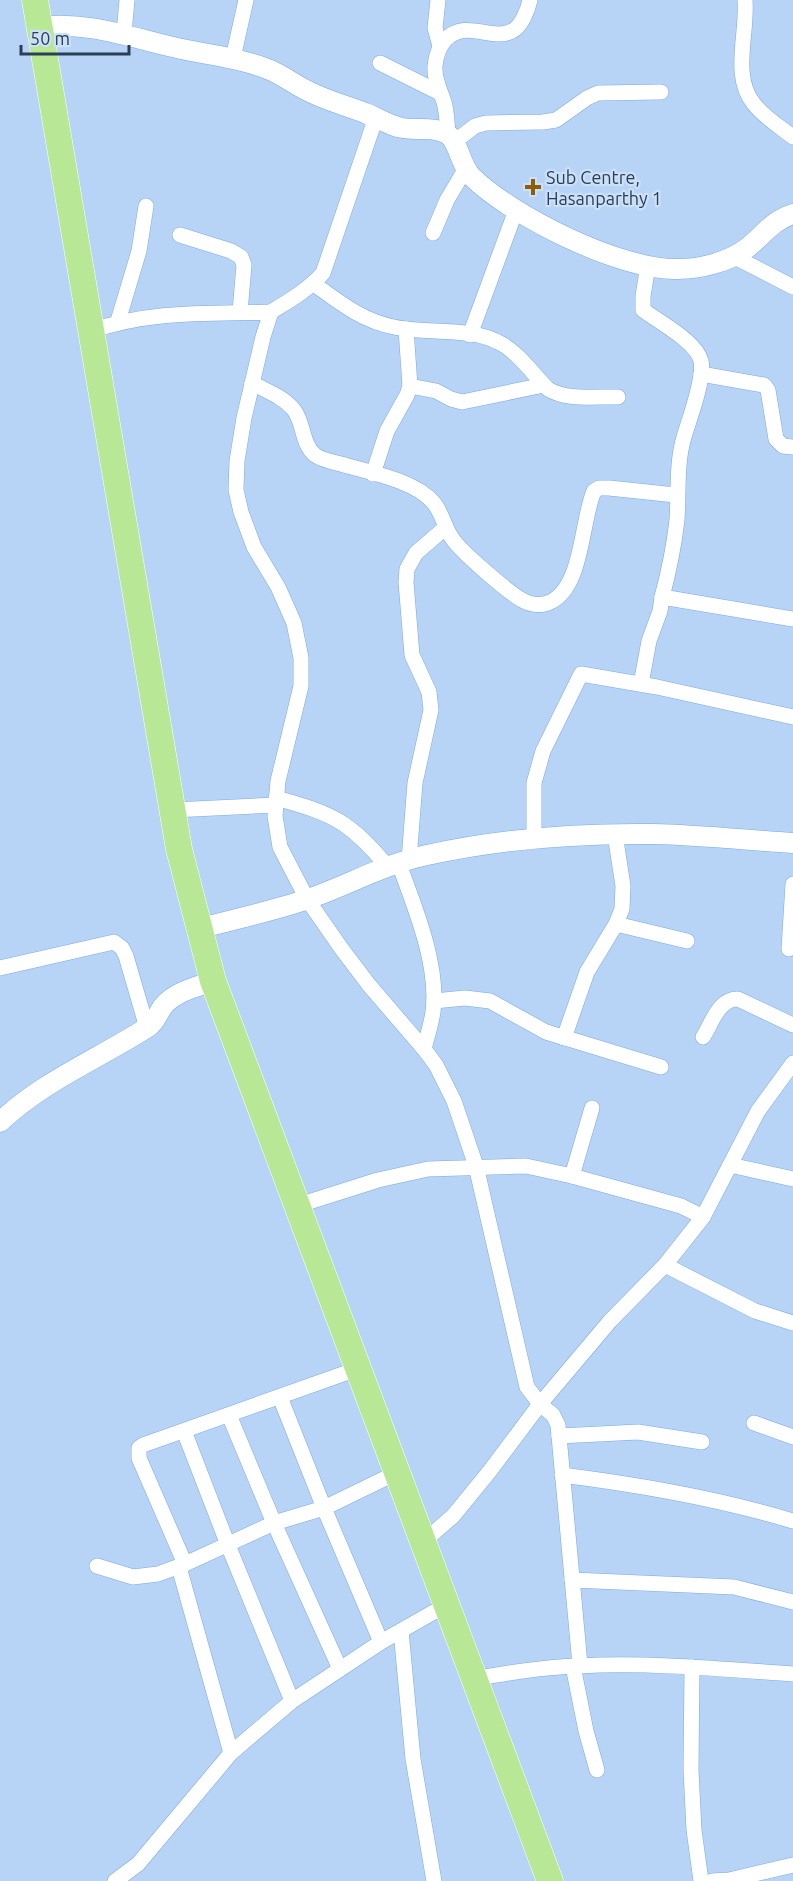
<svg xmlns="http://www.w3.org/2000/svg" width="793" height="1881" font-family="Ubuntu,sans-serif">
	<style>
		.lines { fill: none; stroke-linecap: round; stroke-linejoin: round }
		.minor-casing { stroke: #7baae2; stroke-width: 16 }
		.tertiary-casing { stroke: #7baae2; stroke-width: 21 }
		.trunk-casing { stroke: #fff; stroke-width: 27 }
		.minor { stroke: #fff; stroke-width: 15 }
		.tertiary { stroke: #fff; stroke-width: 20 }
		.trunk { stroke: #b8e796; stroke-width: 26 }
		.poi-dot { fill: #8f5e0a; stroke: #cce0f7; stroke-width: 2 }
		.labels { text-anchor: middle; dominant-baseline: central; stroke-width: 4.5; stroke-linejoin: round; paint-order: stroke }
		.poi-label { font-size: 18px; fill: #2a3e55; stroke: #cce0f7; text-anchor: start }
	</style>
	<rect width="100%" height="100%" fill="#b7d4f6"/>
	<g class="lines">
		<defs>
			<g id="minor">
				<polyline points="438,0 435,28 440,46"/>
				<path d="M745,0C748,33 731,76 754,104C764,117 780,127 793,137"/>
				<polyline points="124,33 127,0"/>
				<polyline points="233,58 246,0"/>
				<polyline points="380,63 440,93"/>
				<path d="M448,134C447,124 447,112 444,102C440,89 434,80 435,66C436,56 439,47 445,40C466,18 491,42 512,31C521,27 528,10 530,0"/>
				<polyline points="454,142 475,126 486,123 543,122 556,120 587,98 598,93 661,92"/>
				<polyline points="433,233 447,200 466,168"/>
				<polyline points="180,235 231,251 241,257 244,265 240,312"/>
				<polyline points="733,256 793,287"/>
				<path d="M648,265L643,296V310C659,322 697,342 701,361C705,378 689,420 684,437C676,464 679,493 677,520C674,546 669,571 662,597"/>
				<path d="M314,284C339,302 362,321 394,327C426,334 469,327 498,342C516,350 534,375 548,389C567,401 596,396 618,397"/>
				<path d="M271,312C290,300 308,290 323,273L376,117"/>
				<polyline points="118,321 139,251 146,206"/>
				<path d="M91,331C152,310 208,314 271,312L263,337L244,418L237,461L236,490L241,512L254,547L278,587L294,623L301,658V686L278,781L275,816L280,847L307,899L341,948L369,985L424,1049L436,1065L454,1101L476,1166L527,1387L540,1404L553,1415L558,1425L580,1665"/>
				<polyline points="470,335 516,210"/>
				<polyline points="701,374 764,385 768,390 776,439 783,446 793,447"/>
				<path d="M252,383C266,391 284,397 294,410C304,423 302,445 315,455C322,460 332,462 341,464C368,472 414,480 433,502C442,512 444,527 452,538C459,550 511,595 524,601C531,605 542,606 550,602C583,587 581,521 594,491L599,488H609L676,495"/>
				<polyline points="410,386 436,391 451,399 462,402 544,385"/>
				<polyline points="373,474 387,431 407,395 410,386 406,329"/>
				<polyline points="641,684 649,641 660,611 662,597 793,619"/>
				<path d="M276,798C334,814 349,821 388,867"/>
				<polyline points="173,810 276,805"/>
				<polyline points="534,839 534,783 543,751 581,674 657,687 793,717"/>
				<polyline points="409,860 415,783 431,710 429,692 412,655 406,582 407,569 416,553 446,527"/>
				<path d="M399,864C415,908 439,965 433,1012C431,1025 427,1037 424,1049"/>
				<polyline points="616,924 687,941"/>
				<polyline points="789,949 793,884"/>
				<polyline points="0,968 114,942 122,948 126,956 147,1028"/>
				<polyline points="434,1001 465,998 490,1001 546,1032 661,1067"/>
				<path d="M703,1037C712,1023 719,998 738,999L793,1025"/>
				<polyline points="564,1038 587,972 616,924 622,909 623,886 615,834"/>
				<polyline points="730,1165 793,1179"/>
				<polyline points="572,1176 592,1108"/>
				<polyline points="296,1206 378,1180 428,1169 526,1166 572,1176 681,1206 703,1217"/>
				<polyline points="665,1265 755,1311 793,1323"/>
				<polyline points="280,1397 324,1508 381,1642"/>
				<polyline points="229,1415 274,1523 340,1669"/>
				<polyline points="754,1423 793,1437"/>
				<polyline points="184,1431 228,1545 292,1701"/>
				<polyline points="559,1436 638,1432 702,1442"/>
				<path d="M562,1475C641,1485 717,1498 793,1521"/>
				<polyline points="422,1543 453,1516 489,1472 540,1404 610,1321 665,1265 703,1217 758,1111 793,1063"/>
				<polyline points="185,1564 139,1458 139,1448 143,1445 357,1369"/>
				<polyline points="97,1566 133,1577 158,1574 185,1564 274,1523 324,1508 396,1473"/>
				<polyline points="179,1567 231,1753"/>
				<polyline points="572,1580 734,1587 793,1602"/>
				<polyline points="401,1631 413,1759 434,1881"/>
				<polyline points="573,1666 586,1731 597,1770"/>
				<polyline points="692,1667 691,1770 694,1830 701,1881"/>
				<path d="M473,1679C508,1673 543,1667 578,1666C649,1662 722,1669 793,1674"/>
				<polyline points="115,1881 138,1864 231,1753 292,1701 381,1642 446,1605"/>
				<polyline points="712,1881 729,1880 793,1865"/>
			</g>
			<g id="tertiary">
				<path d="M40,27C86,21 129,37 173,47C206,55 239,57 270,70C282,75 294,84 306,90C324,100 345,105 365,113C376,117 387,124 398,127C414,132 432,125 447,134C458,140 461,166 471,176C511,216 622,271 678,269C700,269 729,262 747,248C764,235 771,221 793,214"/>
				<path d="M198,929C235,919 273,911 308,899C348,885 385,864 427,855C500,839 577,833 653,834C699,835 746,840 793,843"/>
				<path d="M0,1122C43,1081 98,1059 148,1027C156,1022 158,1012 164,1005C177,991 196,987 213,981"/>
			</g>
			<polyline id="trunk" points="35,0 179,849 213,981 246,1069 550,1881"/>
		</defs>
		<use href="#minor" class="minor-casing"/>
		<use href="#tertiary" class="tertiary-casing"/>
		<use href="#trunk" class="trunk-casing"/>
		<use href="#minor" class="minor"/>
		<use href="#tertiary" class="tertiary"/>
		<use href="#trunk" class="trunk"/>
	</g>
	<path class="poi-dot" d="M530 178h6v6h6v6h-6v6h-6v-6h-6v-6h6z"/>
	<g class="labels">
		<g class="poi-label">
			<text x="546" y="177">Sub Centre,<tspan x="546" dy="21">Hasanparthy 1</tspan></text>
		</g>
	</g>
	<path d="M21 45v9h108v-9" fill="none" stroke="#2a3e55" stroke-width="3"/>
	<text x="30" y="45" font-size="18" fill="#2a3e55" stroke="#cce0f7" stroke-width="4.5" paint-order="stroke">50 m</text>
</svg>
